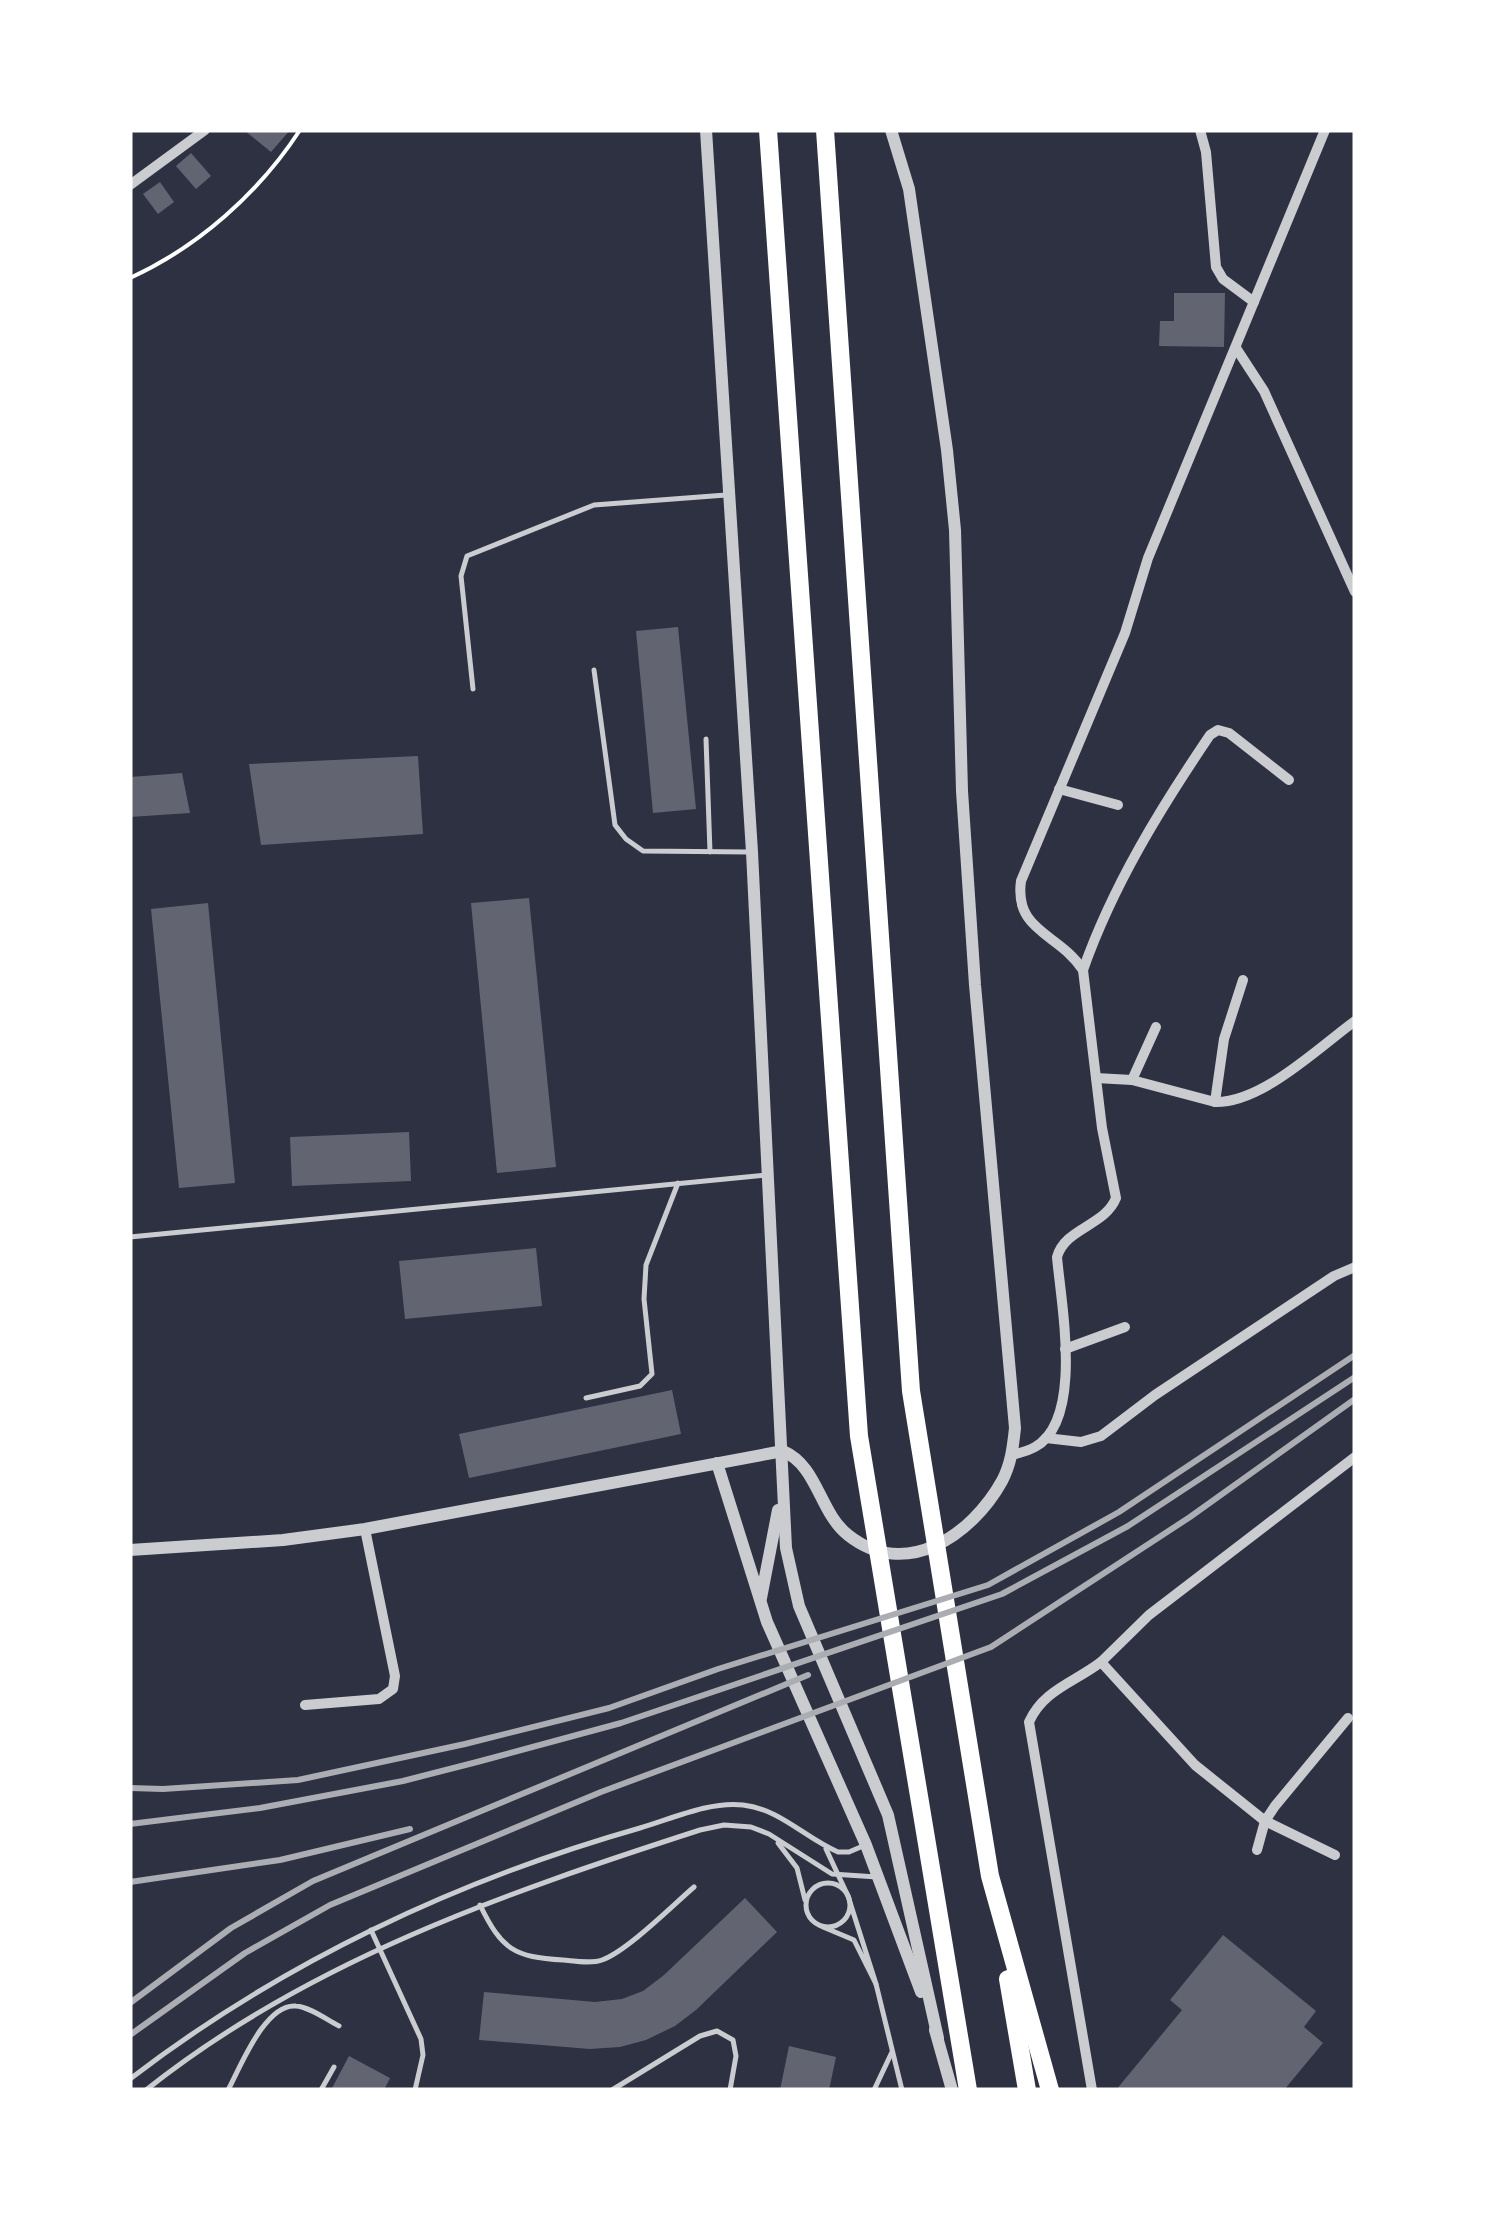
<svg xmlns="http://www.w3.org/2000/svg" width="1485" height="2220" font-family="'Playfair Display',serif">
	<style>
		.building { fill: #626471 }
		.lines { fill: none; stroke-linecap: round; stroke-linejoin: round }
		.path { stroke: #fff; stroke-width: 4 }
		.service { stroke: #caccd0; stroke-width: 5 }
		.minor { stroke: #caccd0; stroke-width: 10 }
		.tertiary { stroke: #caccd0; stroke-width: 12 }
		.trunk { stroke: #fff; stroke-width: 18 }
		.rail { stroke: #abadb3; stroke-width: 6 }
	</style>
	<rect width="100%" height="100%" fill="#2d3142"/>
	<g class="building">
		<polygon points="244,130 290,130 271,152"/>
		<polygon points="191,153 211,176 196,189 176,166"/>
		<polygon points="160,182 174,202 158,214 143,194"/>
		<polygon points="1174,293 1225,293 1224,347 1159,346 1160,321 1174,321"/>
		<polygon points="678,627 696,809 653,813 636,631"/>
		<polygon points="418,756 423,834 261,845 249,764"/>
		<polygon points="182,773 190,813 130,817 130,777"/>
		<polygon points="529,898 556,1167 497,1173 471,903"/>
		<polygon points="208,903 235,1183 179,1188 151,909"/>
		<polygon points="409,1132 411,1181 292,1186 290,1137"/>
		<polygon points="536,1248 542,1306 405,1319 399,1261"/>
		<polygon points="672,1390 681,1434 469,1478 459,1434"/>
		<polygon points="745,1898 777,1932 696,2010 675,2026 646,2040 620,2047 590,2049 479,2040 484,1992 595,2002 622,1999 643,1991 664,1975"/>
		<polygon points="1223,1935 1316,2011 1304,2027 1323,2043 1284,2090 1116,2090 1182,2010 1170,2000"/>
		<polygon points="789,2046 836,2057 829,2090 780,2090"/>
		<polygon points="349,2056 390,2078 384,2090 331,2090"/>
	</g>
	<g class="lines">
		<path class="path" d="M130,278C198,247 259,193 300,130"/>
		<g class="service">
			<polyline points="594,670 615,825 626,839 643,851 749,852"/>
			<polyline points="473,689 461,576 467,556 594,505 726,495"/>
			<polyline points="706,739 710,852"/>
			<polyline points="130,1237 766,1175"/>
			<polyline points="586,1398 640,1386 652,1374 644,1299 646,1265 678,1183"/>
			<polyline points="778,1843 797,1868 805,1900"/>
			<circle cx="828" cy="1905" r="22"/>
			<path d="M480,1905C502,1950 514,1957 563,1960C575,1961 591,1964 602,1960C627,1951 672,1906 694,1887"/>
			<polyline points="823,1927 854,1940 876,1984 848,1896 826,1849"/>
			<polyline points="371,1930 421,2039 423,2055 415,2090"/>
			<polyline points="876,1984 902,2090"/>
			<path d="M130,2079C281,1963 457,1880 640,1828C671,1819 710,1801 743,1805C780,1809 805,1838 838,1852H849L863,1846"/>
			<path d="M146,2090C308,1961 505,1893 700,1830L724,1825L751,1827L769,1834L832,1874L877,1877"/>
			<path d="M228,2090C240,2068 265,2003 296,2006C310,2007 327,2020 339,2026"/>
			<polyline points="321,2090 334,2067"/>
			<polyline points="612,2090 700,2036 717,2031 733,2040 736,2056 730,2090"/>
			<polyline points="874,2090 892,2052"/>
		</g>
		<g class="minor">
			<polyline points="1200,130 1206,152 1216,267 1223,279 1254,302"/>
			<polyline points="130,185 205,130"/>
			<polyline points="1236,348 1264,391 1355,592"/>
			<polyline points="1059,789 1118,805"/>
			<path d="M1083,970C1113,885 1160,809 1210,735L1218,730L1229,733L1289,780"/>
			<path d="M1096,1078L1132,1080L1215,1102C1262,1103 1318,1048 1355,1021"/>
			<polyline points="1132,1080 1156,1027"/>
			<polyline points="1215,1102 1224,1039 1243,980"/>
			<polyline points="1065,1349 1125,1327"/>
			<polyline points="1046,1438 1081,1442 1101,1436 1155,1395 1334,1276 1355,1267"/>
			<path d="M1012,1455C1019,1453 1028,1451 1035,1447C1084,1420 1061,1304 1057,1257C1065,1228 1105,1226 1116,1198L1102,1128L1083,970C1059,933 1014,932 1021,881L1125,633L1148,558L1325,130"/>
			<polyline points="1101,1662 1149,1615 1355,1457"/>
			<polyline points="305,1705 379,1699 393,1689 395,1676 365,1529"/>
			<polyline points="1257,1850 1265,1821 1275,1806 1348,1718"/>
			<path d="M1092,2090L1029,1722C1043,1690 1075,1682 1101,1662L1195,1765L1265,1821L1335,1855"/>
		</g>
		<g class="tertiary">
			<polyline points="706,130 752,852 786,1548 799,1606 888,1815 938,2038"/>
			<polyline points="717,1463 767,1622 866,1845 921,1992"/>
			<path d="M130,1550L283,1540L365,1529L783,1451C818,1466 819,1512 848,1535C906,1581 972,1535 1002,1481C1011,1464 1013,1447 1015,1428L975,985L962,791L955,530L947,450L909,189L891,130"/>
			<polyline points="761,1598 778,1510"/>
			<polyline points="935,2030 952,2090"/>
		</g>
		<g class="trunk">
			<polyline points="768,130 859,1436 968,2090"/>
			<polyline points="825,130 911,1391 990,1876 1050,2090"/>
			<polyline points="1008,1979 1027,2090"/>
		</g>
		<g class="rail">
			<polyline points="130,1788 163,1789 298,1780 465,1744 609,1708 718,1669 988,1585 1119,1512 1355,1355"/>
			<polyline points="130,1824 260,1808 403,1781 477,1762 621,1723 1002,1594 1128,1526 1355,1377"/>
			<polyline points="130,1882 280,1860 410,1829"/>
			<polyline points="130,2003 231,1928 313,1881 808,1675"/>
			<polyline points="130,2035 245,1953 330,1905 601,1792 991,1647 1190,1517 1355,1399"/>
		</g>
	</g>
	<rect width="1485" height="2220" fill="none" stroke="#ffffff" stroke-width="265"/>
</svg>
